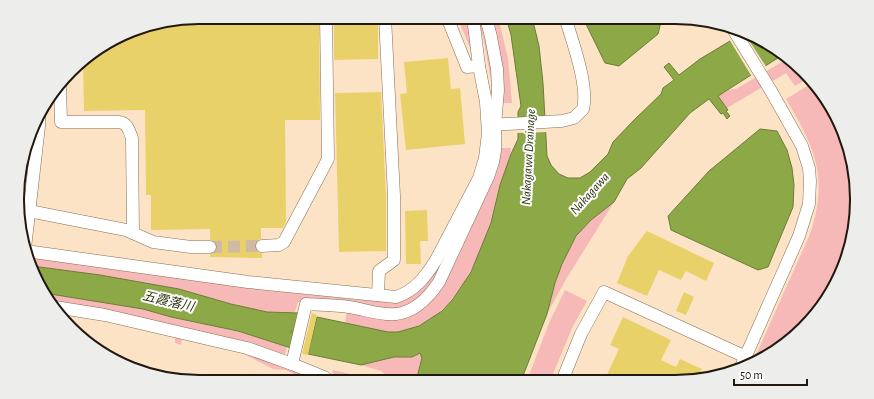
<svg xmlns="http://www.w3.org/2000/svg" width="874" height="399" font-family="'Alegreya Sans','Noto Sans JP',sans-serif">
	<style>
		.green { fill: #f6b9b7 }
		.water { fill: #8da847; stroke: #6d7d36 }
		.pier { fill: #fce3c6 }
		.building { fill: #e9d169 }
		.lines { fill: none; stroke-linecap: round; stroke-linejoin: round }
		.minor-tunnel { stroke: #d0baa1; stroke-width: 12; stroke-dasharray: 12 6; stroke-linecap: butt }
		.minor-casing { stroke: #856f56; stroke-width: 13 }
		.minor { stroke: #fff; stroke-width: 12 }
		.labels { text-anchor: middle; dominant-baseline: central; stroke-width: 4; stroke-linejoin: round; paint-order: stroke }
		.water-label { font-size: 13px; font-style: italic; fill: #2b350c; stroke: #fff }
		.rim { fill: none; stroke: #21180e; stroke-width: 2 }
	</style>
	<rect width="100%" height="100%" fill="#fce3c6"/>
	<g class="green">
		<polygon points="457,17 469,17 473,55"/>
		<polygon points="477,17 498,17 508,58 512,103 500,103 493,92 484,41"/>
		<polygon points="787,59 803,70 809,78 795,86 786,73 727,108 717,96 728,90 736,89"/>
		<path d="M812,83L843,129L857,199L843,269L819,310L786,344L752,364L810,234C829,177 815,148 786,99Z"/>
		<path d="M499,148H511C511,164 501,179 497,195C495,204 494,215 491,224C475,269 450,323 398,332C381,335 361,327 345,323L348,305L298,302L295,312C286,312 276,313 267,312C237,307 208,296 179,290C131,279 81,274 32,266V261L34,256L159,273L266,290L360,300L395,301L404,300L415,294L425,284Z"/>
		<path d="M614,202L565,281L547,314C554,289 561,257 577,236C587,222 600,212 614,202Z"/>
		<polygon points="565,290 587,301 573,326 550,381 527,381 549,323"/>
		<polygon points="44,293 143,309 171,317 238,331 287,347 283,359 53,305"/>
		<polygon points="175,334 252,352 324,382 309,382 286,370 273,369 234,349 182,338 181,345 175,343"/>
		<polygon points="420,353 422,358 416,381 394,381 381,371 361,365 394,357 412,357"/>
		<polygon points="333,370 367,378 374,381 332,382"/>
	</g>
	<g class="water">
		<polygon points="506,17 532,17 539,46 543,83 547,156 551,165 559,174 568,178 580,178 590,172 608,154 613,142 634,120 661,94 663,88 674,80 664,67 669,63 679,75 700,59 745,32 781,56 718,96 728,110 726,111 730,116 727,119 723,113 721,114 709,99 690,113 641,168 627,179 614,202 591,220 576,236 562,264 555,283 547,314 521,381 416,381 422,358 420,353 412,357 394,357 361,365 308,354 317,317 388,332 398,332 419,326 442,311 453,299 471,272 491,223 500,185 511,154 518,139 518,112 521,106 511,35"/>
		<polygon points="586,17 658,17 661,22 658,34 619,66 605,63 584,20"/>
		<polygon points="760,129 777,131 787,150 792,168 794,185 793,207 768,267 758,270 671,230 668,216 709,171"/>
		<polygon points="32,266 100,275 179,289 231,304 267,312 299,313 295,331 291,331 291,332 295,333 291,348 238,331 171,317 143,309 44,293 41,291"/>
	</g>
	<g class="pier">
		<polygon points="743,31 767,68 752,77 729,39"/>
		<polygon points="547,116 548,132 516,133 516,118"/>
	</g>
	<g class="building">
		<polygon points="200,17 319,17 320,120 285,120 286,222 283,228 261,228 261,239 258,240 255,246 256,250 262,253 262,258 210,257 210,254 216,251 217,247 214,241 210,240 210,229 151,230 151,195 146,195 145,110 84,111 83,60 141,27"/>
		<polygon points="334,17 378,17 378,59 334,60"/>
		<polygon points="448,58 451,89 460,88 465,144 406,150 400,94 407,93 404,62"/>
		<polygon points="381,92 386,196 386,251 339,252 335,93"/>
		<polygon points="427,210 428,241 420,241 421,264 406,264 405,211"/>
		<polygon points="647,231 714,263 706,281 686,271 681,280 659,270 647,296 617,283 628,256"/>
		<polygon points="684,292 694,297 686,315 676,311"/>
		<polygon points="312,313 317,315 308,355 302,354"/>
		<polygon points="623,317 671,340 661,360 676,367 680,359 702,369 697,379 695,378 694,380 604,381 619,349 610,345"/>
	</g>
	<g class="lines">
		<polyline class="minor-tunnel" points="210,247 262,246"/>
		<defs>
			<g id="minor">
				<polyline points="447,17 467,67 479,66"/>
				<polyline points="733,29 771,91 802,146 809,168 810,181 809,204 799,236 740,369"/>
				<path d="M60,86L61,122H119C128,123 129,131 132,138L133,233"/>
				<path d="M488,125L562,121L574,118L583,109C589,86 572,40 565,17"/>
				<polyline points="29,211 126,230 153,242 191,247 210,247"/>
				<polyline points="262,246 279,245 284,242 328,159 326,17"/>
				<polyline points="25,248 39,126 39,115"/>
				<path d="M26,251L248,282L396,297C415,291 426,276 436,260L479,178L485,158L488,133L486,102L479,66L473,17"/>
				<polyline points="378,295 379,271 394,260 394,196 385,17"/>
				<path d="M55,307L105,315L225,343L247,348L292,364L306,304C320,305 335,305 349,307C364,309 381,316 396,314C415,312 429,297 439,282L488,177L493,162L495,151V125L498,90L497,69L491,37L486,17"/>
				<polyline points="292,364 324,377 331,382"/>
				<polyline points="562,381 581,334 604,292 746,357"/>
			</g>
		</defs>
		<use href="#minor" class="minor-casing"/>
		<use href="#minor" class="minor"/>
	</g>
	<g class="labels">
		<g class="water-label">
			<text transform="translate(529 157) rotate(-87)">Nakagawa Drainage</text>
			<text transform="translate(590 194) rotate(-48)">Nakagawa</text>
			<text transform="translate(168 302) rotate(13)">五霞落川</text>
		</g>
	</g>
	<path d="M0 0H874V399H0ZM199 24H675A175 175 0 0 1 850 199V200A175 175 0 0 1 675 375H199A175 175 0 0 1 24 200V199A175 175 0 0 1 199 24Z" fill="#ededec" fill-rule="evenodd"/>
	<path class="rim" d="M199 24H675A175 175 0 0 1 850 199V200A175 175 0 0 1 675 375H199A175 175 0 0 1 24 200V199A175 175 0 0 1 199 24Z"/>
	<path d="M734 379v6h73v-6" fill="none" stroke="#21180e" stroke-width="2"/>
	<text x="740" y="379" font-size="12" fill="#21180e" stroke="#ffffff" stroke-width="3" paint-order="stroke">50 m</text>
</svg>
